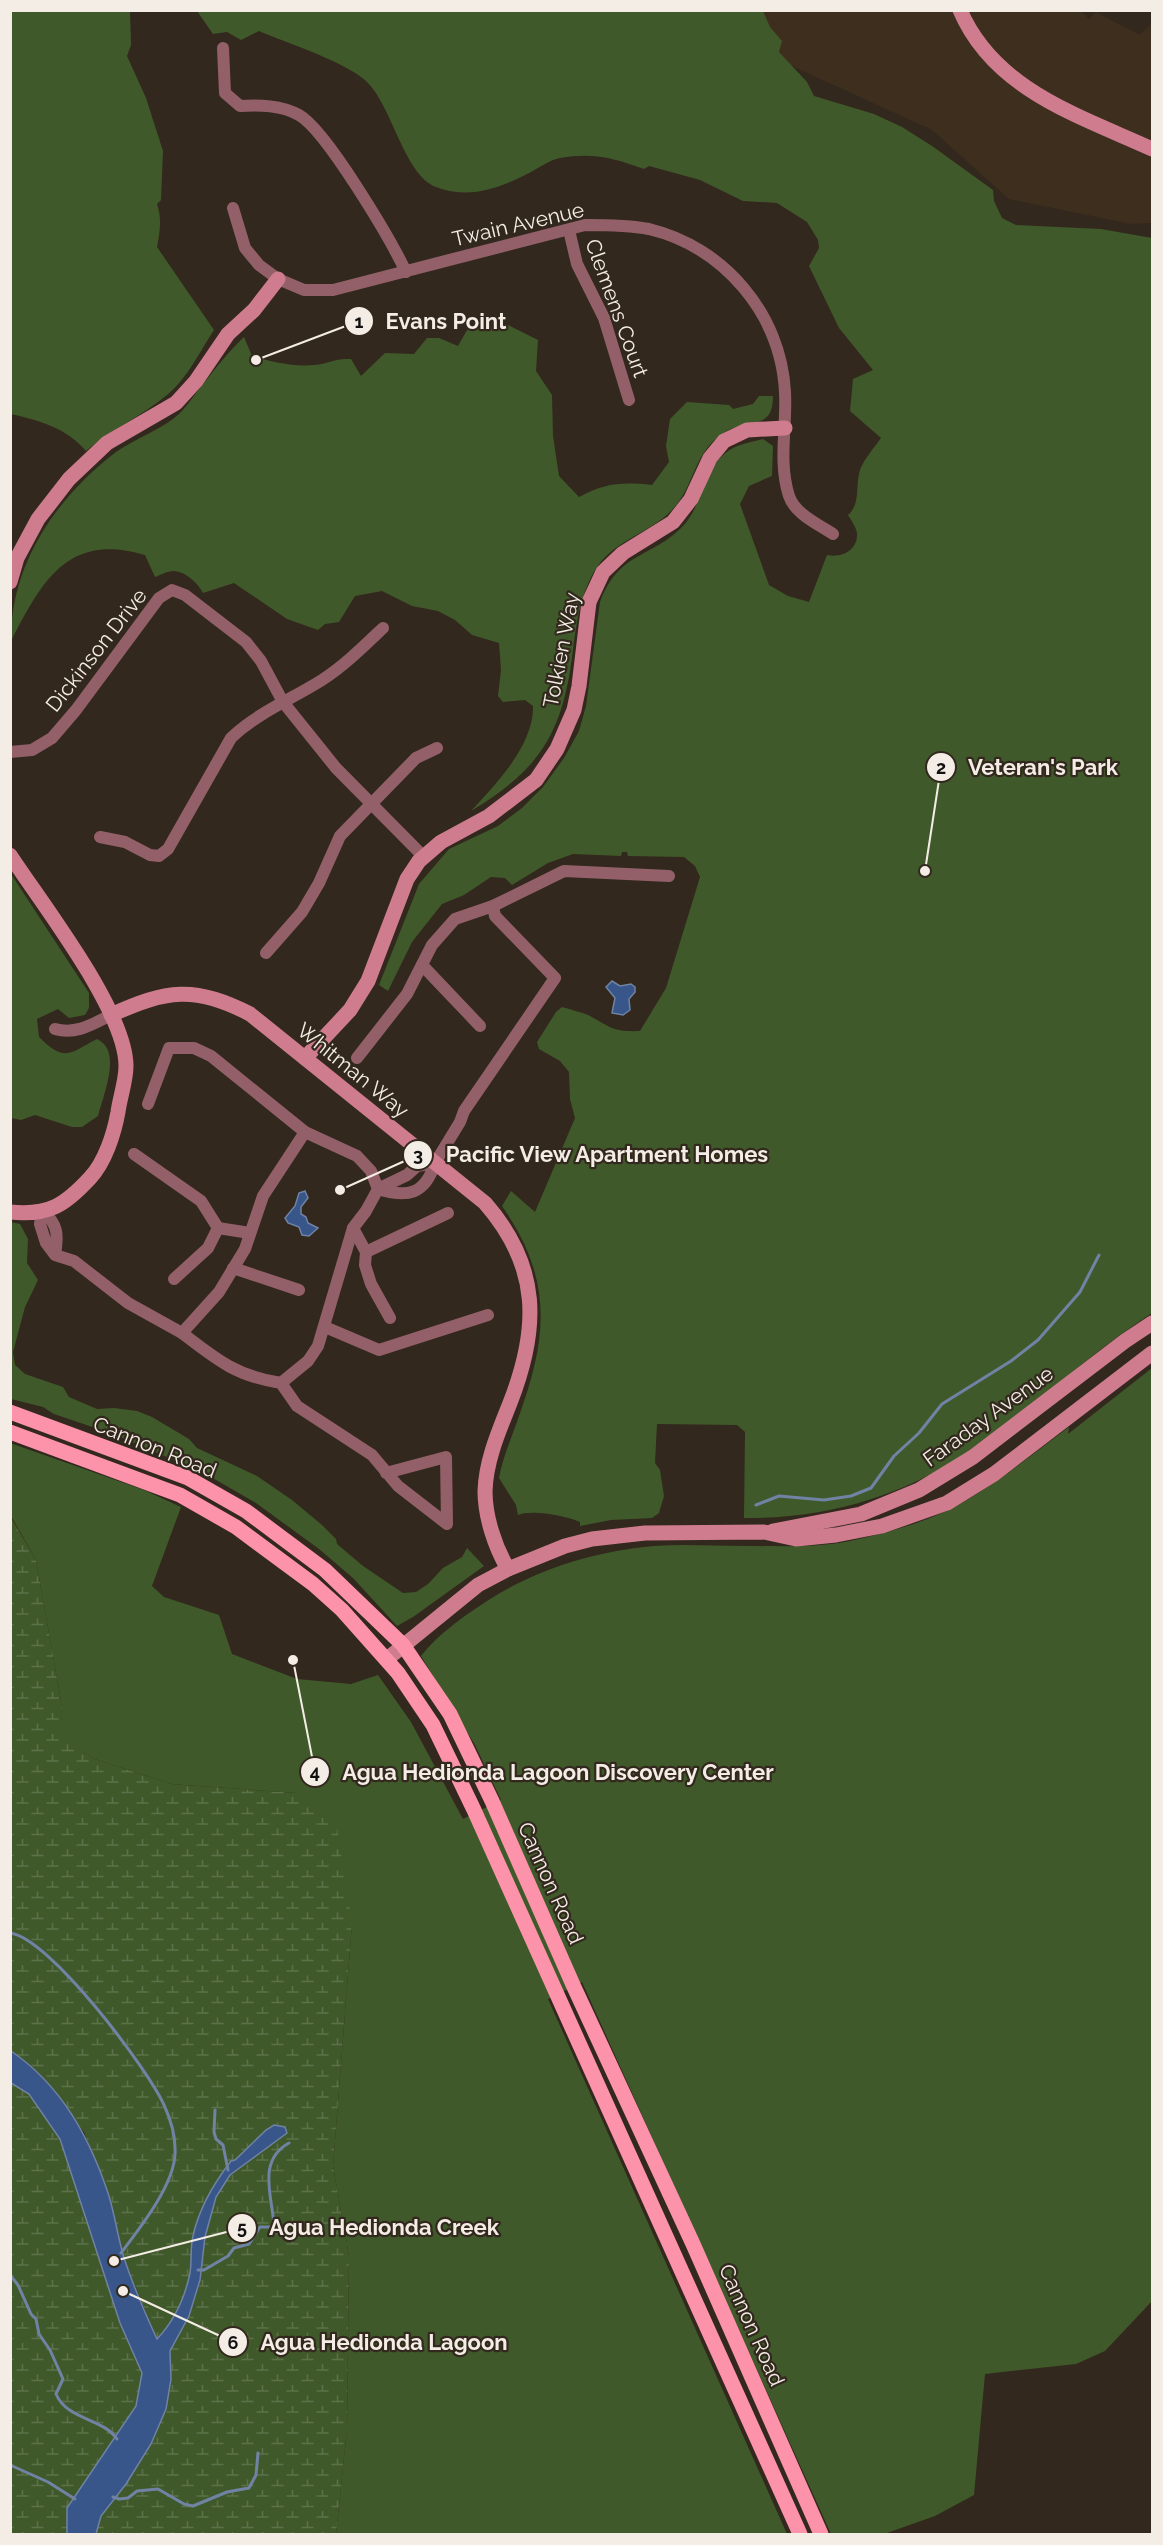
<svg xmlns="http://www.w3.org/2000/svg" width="1163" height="2545" font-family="Raleway,sans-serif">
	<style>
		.built { fill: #3e2e1e }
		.green { fill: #40592a }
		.wetland { fill: url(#wetland-marsh) }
		.water { fill: #385689; stroke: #7083a5; stroke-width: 1.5 }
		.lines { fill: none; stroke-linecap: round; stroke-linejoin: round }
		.stream { stroke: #7083a5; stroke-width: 3 }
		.street { stroke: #93606a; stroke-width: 12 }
		.secondary { stroke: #cf7d8e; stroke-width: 15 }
		.primary { stroke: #fd93aa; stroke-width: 15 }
		.labels { text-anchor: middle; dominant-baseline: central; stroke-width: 4.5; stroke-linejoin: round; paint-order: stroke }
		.street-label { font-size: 21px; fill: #f4ede6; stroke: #32281d }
		.leader { fill: none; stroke: #f4ede6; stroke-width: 2 }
		.callout-dot { fill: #f4ede6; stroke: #32281d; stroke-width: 2 }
		.mark-label { font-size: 18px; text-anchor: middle; font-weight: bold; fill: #111 }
		.callout-label { font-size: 22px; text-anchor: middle; font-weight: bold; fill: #f4ede6; stroke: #32281d; stroke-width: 4.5; stroke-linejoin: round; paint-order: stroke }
	</style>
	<defs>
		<pattern id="wetland-marsh" width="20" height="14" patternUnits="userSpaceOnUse" patternTransform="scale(1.5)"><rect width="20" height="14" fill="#40592a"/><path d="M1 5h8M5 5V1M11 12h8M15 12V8" fill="none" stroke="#5c7149"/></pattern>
	</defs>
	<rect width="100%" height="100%" fill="#32281d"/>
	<polygon class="built" points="754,10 1083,11 1083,13 1089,19 1096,12 1140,35 1152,23 1152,223 1131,224 1009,199 932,130 742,43"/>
	<g class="green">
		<path d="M510,10L763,11L770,27L782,41L779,52L807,82L814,96L874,114L902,127L932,146L993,190L994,201L1002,218L1016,225L1101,229L1152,238V1313C1087,1355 1031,1410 967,1453C900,1497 825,1519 744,1518L745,1432L737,1425L657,1424L655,1463L660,1470L664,1496L659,1513L652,1518L611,1520L580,1526V1522C568,1516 530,1509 518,1515L516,1505L499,1478C503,1456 512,1437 519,1416C548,1336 553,1279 502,1206L511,1191L535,1212L575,1118L570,1099L569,1072L560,1061L539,1049L537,1042L556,1012L562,1007C571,1010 582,1012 590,1016C612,1028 613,1032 640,1031L666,988L700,877L695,866L684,857L628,856L627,852H622L621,856L573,854L548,863L512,885L505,878L491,877L464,895L442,904L412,942L388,991L379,985L419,884L449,849L498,826L522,808L543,787L564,758L579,731L586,706L600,602C619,551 651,559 683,526C701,507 704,474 721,457C732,445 748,443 763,439L773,446L772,476L749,486L740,504L769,585L788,596L809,602L827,555C841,558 858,551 857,533C856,527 851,520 848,515C861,504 855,486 860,470C864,459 874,448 881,438L850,411L853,379L873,370L839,328L809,266L819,248L818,240L807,222L777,203L743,201L700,180L649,166L644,169C614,158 593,152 560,158C550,160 540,167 531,172C500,188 470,200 436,187C404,175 392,105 366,81C342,60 289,44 259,31L241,40L227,32L213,34L197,11Z"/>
		<path d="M10,11H130L131,45L127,56L146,98L163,151L161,200L157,204C162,219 160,231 157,247L214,330C200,351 187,379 167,395C142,416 111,429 86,451C65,427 40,421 11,414Z"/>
		<path d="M490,320L506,324L538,340L536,371L552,395L553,436L559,476L579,497C606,483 621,482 652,485L669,462L666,446L670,419L687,402L729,405L733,409L753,404L759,396H773C773,432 748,417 725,432C692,453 696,485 672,510C650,533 615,540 597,567C580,594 577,620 573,650C563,732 542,768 471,811C496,784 534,745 533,706L525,700L503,702L498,696L501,670L499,643L472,635L455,620L438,611L412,606L382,591L355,596L339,622L325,624L318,630L287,619L234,583L203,593C198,583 185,571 173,571C168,571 160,575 155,577L145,555C68,532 42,581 11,641C10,564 57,497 116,452C136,438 161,430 179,414C185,408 191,400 196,393C211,374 226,354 244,337L252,356C272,362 293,367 314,365C329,364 333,358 351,359L361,376L385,353L414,354L427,338H439L458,346L470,325Z"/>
		<path d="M11,874L89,993V1008L85,1015L69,1018L58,1009L37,1019L39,1037C65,1063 70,1053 97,1039C123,1051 103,1095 98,1116L82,1127H72L35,1115L21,1120L11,1118Z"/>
		<polygon points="11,1222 20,1224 28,1239 27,1263 38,1280 25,1307 13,1352 15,1365 25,1374 63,1387 69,1397 97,1409 114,1408 137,1411 152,1417 189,1439 197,1448 257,1476 292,1500 322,1525 336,1539 337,1544 363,1566 403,1593 416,1592 428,1584 443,1568 462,1557 467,1548 484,1566 413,1617 397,1626 353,1578 319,1549 256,1503 204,1473 113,1434 54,1414 43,1407 11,1399"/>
		<path d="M1152,1368V2301L1105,2351L1076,2364L985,2374L974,2495L935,2516L884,2534H831L582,1982L548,1999L787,2534H336L347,2429L349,2256L333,2166L352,1923L297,1793L171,1784L95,1759L60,1736L62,1707L36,1560L11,1516L10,1443L144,1490L181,1507L152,1586L164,1597L219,1615L232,1654L297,1679L351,1684L378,1675L411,1722L463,1819L501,1800L475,1745L421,1656C439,1633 463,1617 487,1601C536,1569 596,1551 654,1546C684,1544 715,1546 745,1546C780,1546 816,1548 850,1541C888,1533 931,1521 965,1501C1002,1480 1035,1452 1069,1427L1068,1434Z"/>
	</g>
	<g class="wetland">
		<polygon points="10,1516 36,1560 62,1707 61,1736 95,1759 171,1784 297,1793 336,1822 352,1923 333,2166 349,2256 347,2429 336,2534 96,2534 101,2516 126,2484 151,2444 166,2409 171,2379 170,2351 189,2316 200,2283 205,2237 216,2197 230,2175 287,2133 266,2130 235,2160 193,2235 190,2273 182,2301 170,2323 157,2339 124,2259 109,2197 84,2132 26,2062 11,2051"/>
		<polygon points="10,2083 29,2094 60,2139 120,2323 142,2373 136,2406 67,2508 67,2534 11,2534"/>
	</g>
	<g class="water">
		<polygon points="612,981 620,986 631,984 635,987 635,992 629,999 630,1010 623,1015 612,1013 615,998 606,987"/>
		<polygon points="305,1191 308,1198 301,1207 301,1214 306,1217 308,1223 318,1228 309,1236 302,1235 299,1227 288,1223 285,1218 295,1206 299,1193"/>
		<path d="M11,2051C62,2086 90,2138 109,2196C115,2216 118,2238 124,2258C133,2285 145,2313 157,2339C174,2321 185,2297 190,2273C192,2261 190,2248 193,2236C199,2208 214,2183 231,2161L235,2160L266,2130L274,2125L285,2127L287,2133L230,2175L216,2197L205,2237L200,2280L189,2316L170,2351L171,2379L166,2409L151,2444L126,2484L101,2516L96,2534H67V2508L136,2406L142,2373L120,2323L60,2139L29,2094L11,2083Z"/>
	</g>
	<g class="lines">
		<g class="stream">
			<polyline points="756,1505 779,1496 824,1500 851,1496 871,1488 894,1456 919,1433 942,1404 1011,1361 1038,1340 1080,1292 1099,1255"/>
			<path d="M10,1933C50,1938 147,2068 164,2105C171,2120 176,2136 175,2154C174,2185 140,2228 121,2253"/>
			<polyline points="215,2110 214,2132 216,2139 223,2145 228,2170"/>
			<path d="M198,2270H204L228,2256L234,2248L249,2244L260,2227H271L274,2224C271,2193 258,2160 289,2143"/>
			<path d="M10,2275L18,2285L31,2314L36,2319L39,2334L50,2350L63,2379L56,2394C67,2420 103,2418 117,2439"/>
			<polyline points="10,2465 48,2482 75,2499"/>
			<polyline points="113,2497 119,2499 128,2498 137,2491 158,2489 184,2504 193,2506 227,2492 249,2488 256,2475 258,2453"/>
		</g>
		<g class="street">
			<path d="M223,48L225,93L240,106C260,105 281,105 299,115C326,130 391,240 406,272"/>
			<path d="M233,208L245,248L259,265L278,279L304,290H333L585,225C606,225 628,225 649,229C724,247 781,314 785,392C787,426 778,462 789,496C795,514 818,524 833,534"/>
			<polyline points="569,230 577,264 604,318 629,400"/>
			<polyline points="10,752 32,750 52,738 76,710 159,598 172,590 185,595 246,642 261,661 283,702 336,768 424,857"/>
			<path d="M100,837L125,842L150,855L159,856L168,849L231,738C257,713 292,699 322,680C345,665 363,647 383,628"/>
			<polyline points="266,953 302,912 319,883 340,836 416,758 437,748"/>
			<polyline points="422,965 480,1026"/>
			<path d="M55,1029C76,1035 93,1024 111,1015"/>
			<polyline points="357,1058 407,994 432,945 455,919 493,906"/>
			<polyline points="148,1104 169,1048 194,1048 211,1056 305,1132 357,1156 371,1171 378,1189"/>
			<polyline points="134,1154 201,1201 218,1228"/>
			<polyline points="435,1163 460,1122 464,1111 555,978 495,916 493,906 564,871 669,876"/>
			<polyline points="353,1228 366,1252 365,1265 371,1284 390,1318"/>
			<polyline points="366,1252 448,1213"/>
			<path d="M55,1255C58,1236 59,1224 42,1211L40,1224L46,1243L55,1255L74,1261L128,1303L182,1333L219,1292L245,1249L263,1196L305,1132"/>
			<polyline points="233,1268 299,1290"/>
			<polyline points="174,1279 208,1248 218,1228 250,1233"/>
			<polyline points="325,1327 379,1350 488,1315"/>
			<path d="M182,1333C217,1360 236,1376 281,1383L297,1406L372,1455L398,1486L447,1524L446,1457L386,1473"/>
			<path d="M281,1383L308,1361L318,1346L353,1228L366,1211L378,1189L407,1175L417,1166L435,1163C425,1195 407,1198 378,1189"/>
		</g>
		<g class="secondary">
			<path d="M960,10C994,90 1080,116 1152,149"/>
			<polyline points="10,582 17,558 38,519 69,479 107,443 176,403 196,381 228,334 254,310 278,279"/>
			<path d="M10,855C42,904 126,1011 126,1066C126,1081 120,1097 118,1112C114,1134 105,1162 90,1178C65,1205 49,1216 10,1212"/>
			<path d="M111,1015C166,990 195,985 250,1014L485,1203C541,1267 539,1329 510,1403C499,1431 486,1460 485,1491C485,1517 495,1547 508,1569"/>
			<polyline points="305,1058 350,1010 368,981 407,879 419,861 441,842 489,816 536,780 557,749 574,710 579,686 589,602 603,572 623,553 673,522 691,499 710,458 724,441 747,430 785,428"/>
			<polyline points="773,1531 861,1514 919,1490 973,1457 1125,1341 1152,1323"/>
			<polyline points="387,1659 478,1585 508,1569 565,1546 592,1539 645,1533 764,1532 796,1539 836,1535 882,1526 947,1503 994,1474 1152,1353"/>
		</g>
		<g class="primary">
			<polyline points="10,1412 188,1478 246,1511 325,1570 403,1645 450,1714 492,1801 574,1987 693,2244 821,2534"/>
			<polyline points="10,1432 180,1495 236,1527 313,1584 342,1610 398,1673 433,1725 474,1810 800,2534"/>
		</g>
	</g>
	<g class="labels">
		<g class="street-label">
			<text transform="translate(518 224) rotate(-13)">Twain Avenue</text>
			<text transform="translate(617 308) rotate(70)">Clemens Court</text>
			<text transform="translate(96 650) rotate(-52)">Dickinson Drive</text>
			<text transform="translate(561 650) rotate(-79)">Tolkien Way</text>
			<text transform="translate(353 1070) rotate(39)">Whitman Way</text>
			<text transform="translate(988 1416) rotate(-36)">Faraday Avenue</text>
			<text transform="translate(155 1447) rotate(22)">Cannon Road</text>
			<text transform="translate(551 1883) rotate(66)">Cannon Road</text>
			<text transform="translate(752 2325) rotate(66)">Cannon Road</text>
		</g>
	</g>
	<path class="leader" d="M256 360L359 321M925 871L941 767M340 1190L418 1155M293 1660L315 1772M114 2261L242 2228M123 2291L233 2342"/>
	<g class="callout-dot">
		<circle cx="256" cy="360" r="6"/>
		<circle cx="925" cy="871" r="6"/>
		<circle cx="340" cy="1190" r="6"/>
		<circle cx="293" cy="1660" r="6"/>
		<circle cx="114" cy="2261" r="6"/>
		<circle cx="123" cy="2291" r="6"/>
		<circle cx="359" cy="321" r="15"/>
		<circle cx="941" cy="767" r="15"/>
		<circle cx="418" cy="1155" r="15"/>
		<circle cx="315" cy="1772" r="15"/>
		<circle cx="242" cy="2228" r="15"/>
		<circle cx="233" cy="2342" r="15"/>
	</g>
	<g class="mark-label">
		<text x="359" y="328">1</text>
		<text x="941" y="774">2</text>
		<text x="418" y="1161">3</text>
		<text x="315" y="1778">4</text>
		<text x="242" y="2234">5</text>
		<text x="233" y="2349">6</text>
	</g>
	<g class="callout-label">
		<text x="446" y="329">Evans Point</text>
		<text x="1043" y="775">Veteran's Park</text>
		<text x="607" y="1162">Pacific View Apartment Homes</text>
		<text x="558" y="1780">Agua Hedionda Lagoon Discovery Center</text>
		<text x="384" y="2235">Agua Hedionda Creek</text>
		<text x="384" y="2350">Agua Hedionda Lagoon</text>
	</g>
	<rect width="1163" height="2545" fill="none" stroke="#f4ede6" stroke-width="24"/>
</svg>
